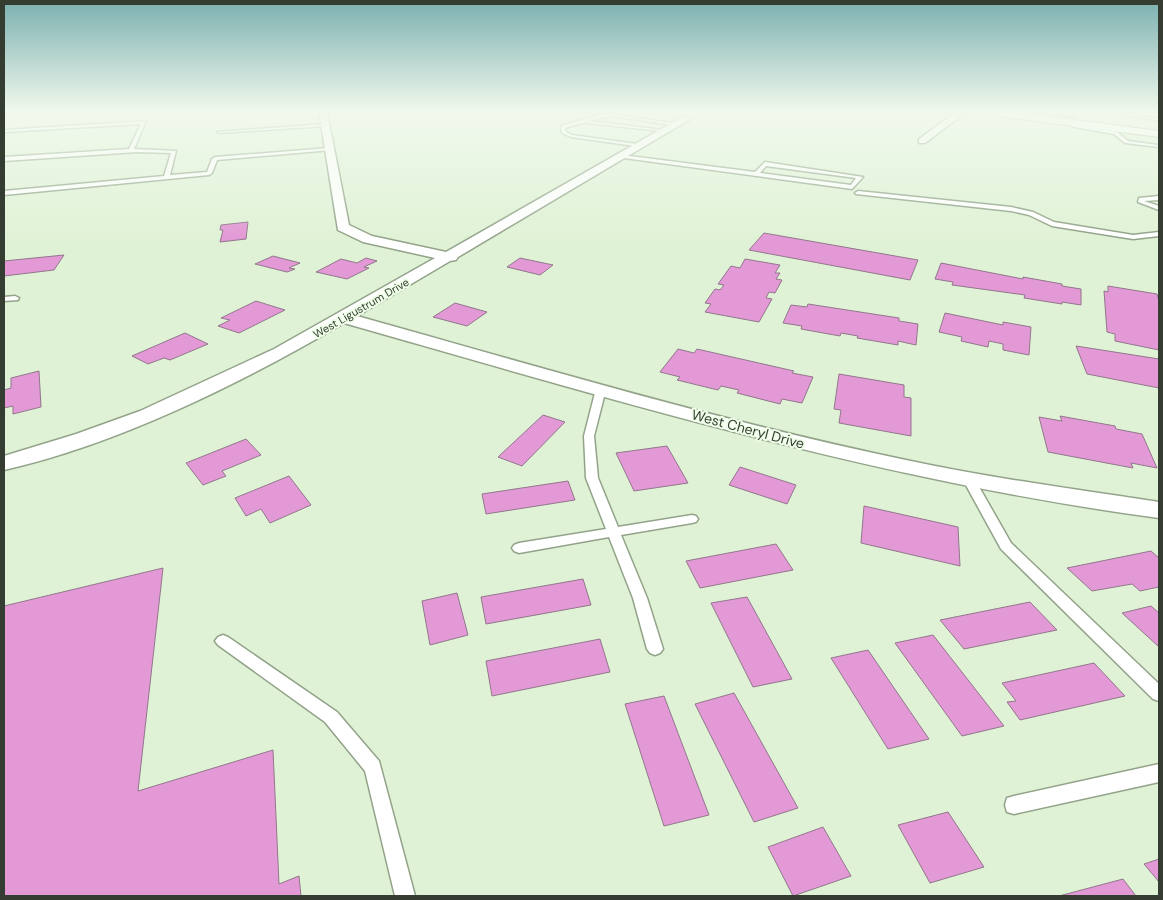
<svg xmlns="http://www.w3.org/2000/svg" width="1163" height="900" font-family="'DM Sans',sans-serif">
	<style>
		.building { fill: #e399d6; stroke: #91778b }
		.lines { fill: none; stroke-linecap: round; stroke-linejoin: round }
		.lane-casing { stroke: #92a389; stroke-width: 3 }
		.street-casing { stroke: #92a389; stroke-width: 3 }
		.secondary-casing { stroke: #92a389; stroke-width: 2 }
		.lane { fill: #fff; fill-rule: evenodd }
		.street { fill: #fff; fill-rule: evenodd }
		.secondary { fill: #fff; fill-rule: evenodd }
		.labels { text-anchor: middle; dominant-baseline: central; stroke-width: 4; stroke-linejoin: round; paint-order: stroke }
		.far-street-label { font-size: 11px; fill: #353c31; stroke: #effee8 }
		.street-label { font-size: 14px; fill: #353c31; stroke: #effee8 }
	</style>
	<rect width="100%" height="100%" fill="#e0f2d6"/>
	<g class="building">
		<polygon points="1057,112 1069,113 1068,115 1077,116 1076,118 1054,115"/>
		<polygon points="248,222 246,239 220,242 223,230 220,230 221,225"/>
		<polygon points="764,233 918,260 910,280 749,250"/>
		<polygon points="64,255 54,270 4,276 4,261"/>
		<polygon points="273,256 300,263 289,268 295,269 287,272 255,264"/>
		<polygon points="366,258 377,261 364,267 369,268 347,279 316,272 341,259 357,263"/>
		<polygon points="520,258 553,265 540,275 507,267"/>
		<polygon points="745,259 780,265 775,273 780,273 776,279 782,280 775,293 769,292 766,298 772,299 759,322 705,312 711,304 705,303 715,289 720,290 724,285 718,284 731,266 740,268"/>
		<polygon points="941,263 1023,279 1023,277 1062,284 1062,286 1081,289 1081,305 1062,302 1062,304 1024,298 1025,295 952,285 953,282 935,279"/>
		<polygon points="1108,286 1157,294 1159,301 1159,350 1115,341 1115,334 1107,332 1104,291 1108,292"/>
		<polygon points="256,301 285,310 239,333 218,326 230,320 221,318"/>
		<polygon points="455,303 487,312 467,326 433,317"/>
		<polygon points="808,304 899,318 899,321 918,324 916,345 898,341 898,345 857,338 858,336 841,333 840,336 801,329 802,326 783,323 791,305 807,307"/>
		<polygon points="945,313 1003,325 1003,322 1031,327 1029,355 1003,350 1003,344 989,341 988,347 961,341 962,337 939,332"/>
		<polygon points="185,333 208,344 170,360 164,358 148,364 132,356"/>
		<polygon points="1076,346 1159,359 1159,388 1087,374"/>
		<polygon points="678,349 694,353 697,349 794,371 792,373 813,377 802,403 782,399 780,404 737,393 739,390 721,386 718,390 677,380 680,377 660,372"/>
		<polygon points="39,371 41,407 13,414 13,406 4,408 4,390 11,388 11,378"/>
		<polygon points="839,374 904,385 904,397 911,398 911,436 839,423 841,410 834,409"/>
		<polygon points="543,415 565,422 522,466 498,457"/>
		<polygon points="1060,416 1115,426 1116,429 1142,434 1157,468 1131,463 1133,468 1048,452 1039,417 1062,421"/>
		<polygon points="246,439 261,455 222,471 226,476 203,485 186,463"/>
		<polygon points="667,446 688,483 634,491 616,453"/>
		<polygon points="740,467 796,485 787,504 729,485"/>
		<polygon points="289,476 311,505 270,523 261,509 246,516 235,498"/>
		<polygon points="568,481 575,500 486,514 482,494"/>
		<polygon points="864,506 958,527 960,566 861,543"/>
		<polygon points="776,544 793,570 700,588 686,561"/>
		<polygon points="1151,551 1159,558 1159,587 1140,591 1132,584 1092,591 1067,568"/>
		<polygon points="163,568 138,791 273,750 279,884 299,876 301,896 4,896 4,606"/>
		<polygon points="583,579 591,605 486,624 481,597"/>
		<polygon points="457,593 468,635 430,645 422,601"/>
		<polygon points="747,597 792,679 753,687 711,603"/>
		<polygon points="1030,602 1057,630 964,649 940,620"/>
		<polygon points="1151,606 1159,613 1159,647 1122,613"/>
		<polygon points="933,635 1004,726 962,736 895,643"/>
		<polygon points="600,639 610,672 492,696 486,661"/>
		<polygon points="868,650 929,739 888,749 831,658"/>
		<polygon points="1094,663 1125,696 1020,720 1007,702 1016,701 1002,683"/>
		<polygon points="734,693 798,808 754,822 695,704"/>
		<polygon points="664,696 709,815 664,826 625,704"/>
		<polygon points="948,812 984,867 930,883 898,825"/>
		<polygon points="823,827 851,876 793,896 768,847"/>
		<polygon points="1159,859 1159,882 1144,864"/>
		<polygon points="1123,879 1136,896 1059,896"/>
	</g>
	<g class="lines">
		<defs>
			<g id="lane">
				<polygon points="1106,112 1119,112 1159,119 1159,121"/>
				<polygon points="611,114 679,124 681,125 679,126 611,116 589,121 671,131 669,132 588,123 586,122 565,128 566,132 572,135 644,145 642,147 571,137 562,133 561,126 600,115"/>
				<polygon points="146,121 134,149 176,151 170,175 207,172 212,159 215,157 329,148 332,150 217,160 212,173 209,175 4,195 4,191 164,176 171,153 137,152 4,161 4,157 129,149 141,124 4,132 4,130"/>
				<polygon points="1068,121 1075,125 1117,132 1128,141 1158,145 1159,147 1125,143 1114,134 1074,127 1066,123"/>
				<polygon points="325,124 327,126 219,133 217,132"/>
				<path d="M622,155L755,172L765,162L863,177L852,189L624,158ZM766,166L856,178L851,185L760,173Z"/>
				<polygon points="858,191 1011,207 1033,212 1054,222 1133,235 1159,232 1159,236 1133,239 1052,226 1029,215 1011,211 856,194 855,193"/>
				<polygon points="1159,196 1159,200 1144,201 1159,206 1159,210 1138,202 1139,198"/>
				<polygon points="15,296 19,298 18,300 4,301 4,297"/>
				<polygon points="601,386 606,389 594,436 598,478 618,527 692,515 696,516 698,519 696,522 692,523 621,535 647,598 663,649 660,653 655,655 650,653 647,649 633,598 609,537 519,553 514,551 512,548 514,545 519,543 606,529 586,478 584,436 596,389"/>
				<polygon points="968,474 974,478 1011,543 1159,684 1159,701 1153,699 1001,549 962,478"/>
				<polygon points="223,635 228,637 337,712 379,761 415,896 395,896 365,771 325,722 218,645 215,641 218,637"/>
				<polygon points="1159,764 1159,782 1014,814 1007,812 1005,805 1007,798 1014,796"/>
			</g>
			<g id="street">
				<path d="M319,112H327L349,225L372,236L446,252L691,112H702L458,257L456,260L450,261L357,316C539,367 720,421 906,460C989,478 1074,489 1159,502V518C881,481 614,400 344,323C244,382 117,445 4,470V456L76,434L140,411L274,349L435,258L363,242L338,230Z"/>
				<polygon points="956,112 966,112 925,143 919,143 919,139"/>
			</g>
			<polygon id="secondary" points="983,112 1016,112 1159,131 1159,137 988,115"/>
		</defs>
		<use href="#lane" class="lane-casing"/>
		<use href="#street" class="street-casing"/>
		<use href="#secondary" class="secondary-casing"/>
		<use href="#lane" class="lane"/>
		<use href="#street" class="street"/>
		<use href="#secondary" class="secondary"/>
	</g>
	<linearGradient id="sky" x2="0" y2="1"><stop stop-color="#7bb0b0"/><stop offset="0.47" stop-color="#f1f9ed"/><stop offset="1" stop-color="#f1f9ed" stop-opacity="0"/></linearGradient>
	<rect width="1163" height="238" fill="url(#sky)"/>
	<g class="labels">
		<g class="far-street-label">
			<text transform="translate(361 308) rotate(-30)">West Ligustrum Drive</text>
		</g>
		<g class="street-label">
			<text transform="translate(748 429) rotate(15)">West Cheryl Drive</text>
		</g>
	</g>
	<rect width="1163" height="900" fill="none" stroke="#353c31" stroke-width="10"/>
</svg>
